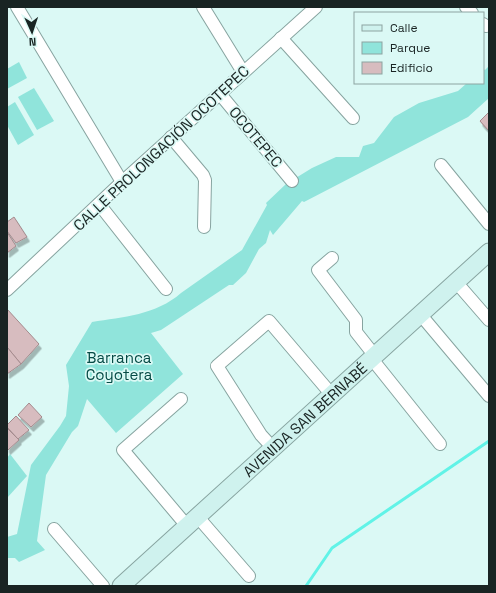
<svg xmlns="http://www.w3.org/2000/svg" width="496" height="593" font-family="'Space Grotesk',sans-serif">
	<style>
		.green { fill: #90e4db }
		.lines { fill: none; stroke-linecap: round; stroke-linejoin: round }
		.stream { stroke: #61f3e7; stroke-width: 3 }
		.building { fill: #d7bcbf; stroke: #a58b8e; filter: url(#shadow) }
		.street-casing { stroke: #87a4a0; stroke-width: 14 }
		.secondary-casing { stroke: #87a4a0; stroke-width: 19 }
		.street { stroke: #fff; stroke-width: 12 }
		.secondary { stroke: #cff2ee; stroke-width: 17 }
		.labels { text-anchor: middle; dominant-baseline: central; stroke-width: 3.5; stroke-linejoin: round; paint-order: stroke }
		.street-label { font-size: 15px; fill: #192423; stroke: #dbf9f5 }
		.park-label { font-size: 15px; fill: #054a45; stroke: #dbf9f5 }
	</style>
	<defs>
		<filter id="shadow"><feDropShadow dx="2.5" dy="4.5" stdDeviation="0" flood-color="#0004"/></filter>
	</defs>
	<rect width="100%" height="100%" fill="#dbf9f5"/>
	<g class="green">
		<polygon points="19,62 27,78 7,89 7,69"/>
		<path d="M489,66V98L468,117L304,202L302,201L273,235L270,230L266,243L259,249L246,273L233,285H229L161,330L151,333L183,374L116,433L87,399L78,426L72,432L46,475L37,541L45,550L19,562L15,558H7V537L17,534L31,465L60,426L66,416L69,386L66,365L92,322C123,317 156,315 181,293L242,250L267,205L266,203L286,184L312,168L336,157H359L363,146L374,143L394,117L419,103L458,91L467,83H483V69L485,70Z"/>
		<polygon points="34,88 54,121 37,130 18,97"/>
		<polygon points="15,102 34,135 18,145 7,125 7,107"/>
		<polygon points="10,454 27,476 7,498 7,458"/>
	</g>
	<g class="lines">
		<polyline class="stream" points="306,586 332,548 489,441"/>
	</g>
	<g class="building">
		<polygon points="489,112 489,131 480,121"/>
		<polygon points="489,112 489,131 480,121"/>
		<polygon points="14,217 27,237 16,243 7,231 7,222"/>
		<polygon points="7,232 16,246 7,253"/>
		<polygon points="7,309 39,344 21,364 7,347"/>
		<polygon points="7,347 21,364 7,374"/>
		<polygon points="29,403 42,417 31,427 18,415"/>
		<polygon points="16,416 29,430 18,439 7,427 7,425"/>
		<polygon points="7,428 19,440 8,450 7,448"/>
	</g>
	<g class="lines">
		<defs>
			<g id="street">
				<polyline points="17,7 122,182"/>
				<polyline points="203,7 243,72"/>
				<polyline points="466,7 472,13"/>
				<polyline points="483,24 486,26"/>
				<polyline points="281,38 353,118"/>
				<polyline points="220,94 292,181"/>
				<polyline points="171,137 203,175 205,180 204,227"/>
				<polyline points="441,165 489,224"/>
				<polyline points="99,204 166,289"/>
				<polyline points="332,258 318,270 356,320 356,332 375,356"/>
				<polyline points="456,282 489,320"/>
				<polyline points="7,290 122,182 316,7"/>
				<polyline points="420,314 489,396"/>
				<polyline points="372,359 440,444"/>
				<polyline points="181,399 123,450 187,526"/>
				<polyline points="273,448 261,435 217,366 269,321 332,395"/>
				<polyline points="197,516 249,576"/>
				<polyline points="54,529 103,586"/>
			</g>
			<g id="secondary">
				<path id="s1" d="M121,586L489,252"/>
			</g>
		</defs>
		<use href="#street" class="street-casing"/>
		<use href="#secondary" class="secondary-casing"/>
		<use href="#street" class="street"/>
		<use href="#secondary" class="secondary"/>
	</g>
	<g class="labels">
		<g class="street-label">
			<text transform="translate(256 137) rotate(50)">OCOTEPEC</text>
			<text transform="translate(161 148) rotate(-43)">CALLE PROLONGACIÓN OCOTEPEC</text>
			<text stroke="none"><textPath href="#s1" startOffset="248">AVENIDA SAN BERNABÉ</textPath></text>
		</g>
		<g class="park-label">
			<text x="119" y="357">Barranca<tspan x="119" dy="17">Coyotera</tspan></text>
		</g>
	</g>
	<rect width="496" height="593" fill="none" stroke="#192423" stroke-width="16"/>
	<rect x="354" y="12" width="130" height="72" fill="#dbf9f5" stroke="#8da4a1"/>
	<rect x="362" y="25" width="20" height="6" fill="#cff2ee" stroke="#8da4a1"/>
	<text x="390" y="32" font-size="12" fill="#192423">Calle</text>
	<rect x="362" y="42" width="20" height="12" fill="#90e4db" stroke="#8da4a1"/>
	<text x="390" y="52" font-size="12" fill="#192423">Parque</text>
	<rect x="362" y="62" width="20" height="12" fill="#d7bcbf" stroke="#8da4a1"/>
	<text x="390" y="72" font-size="12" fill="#192423">Edificio</text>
	<g transform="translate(32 32) rotate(177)" stroke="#dbf9f5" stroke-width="3" paint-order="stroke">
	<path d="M0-3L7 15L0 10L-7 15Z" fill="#192423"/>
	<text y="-6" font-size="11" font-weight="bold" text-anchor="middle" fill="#192423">N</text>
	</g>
</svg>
